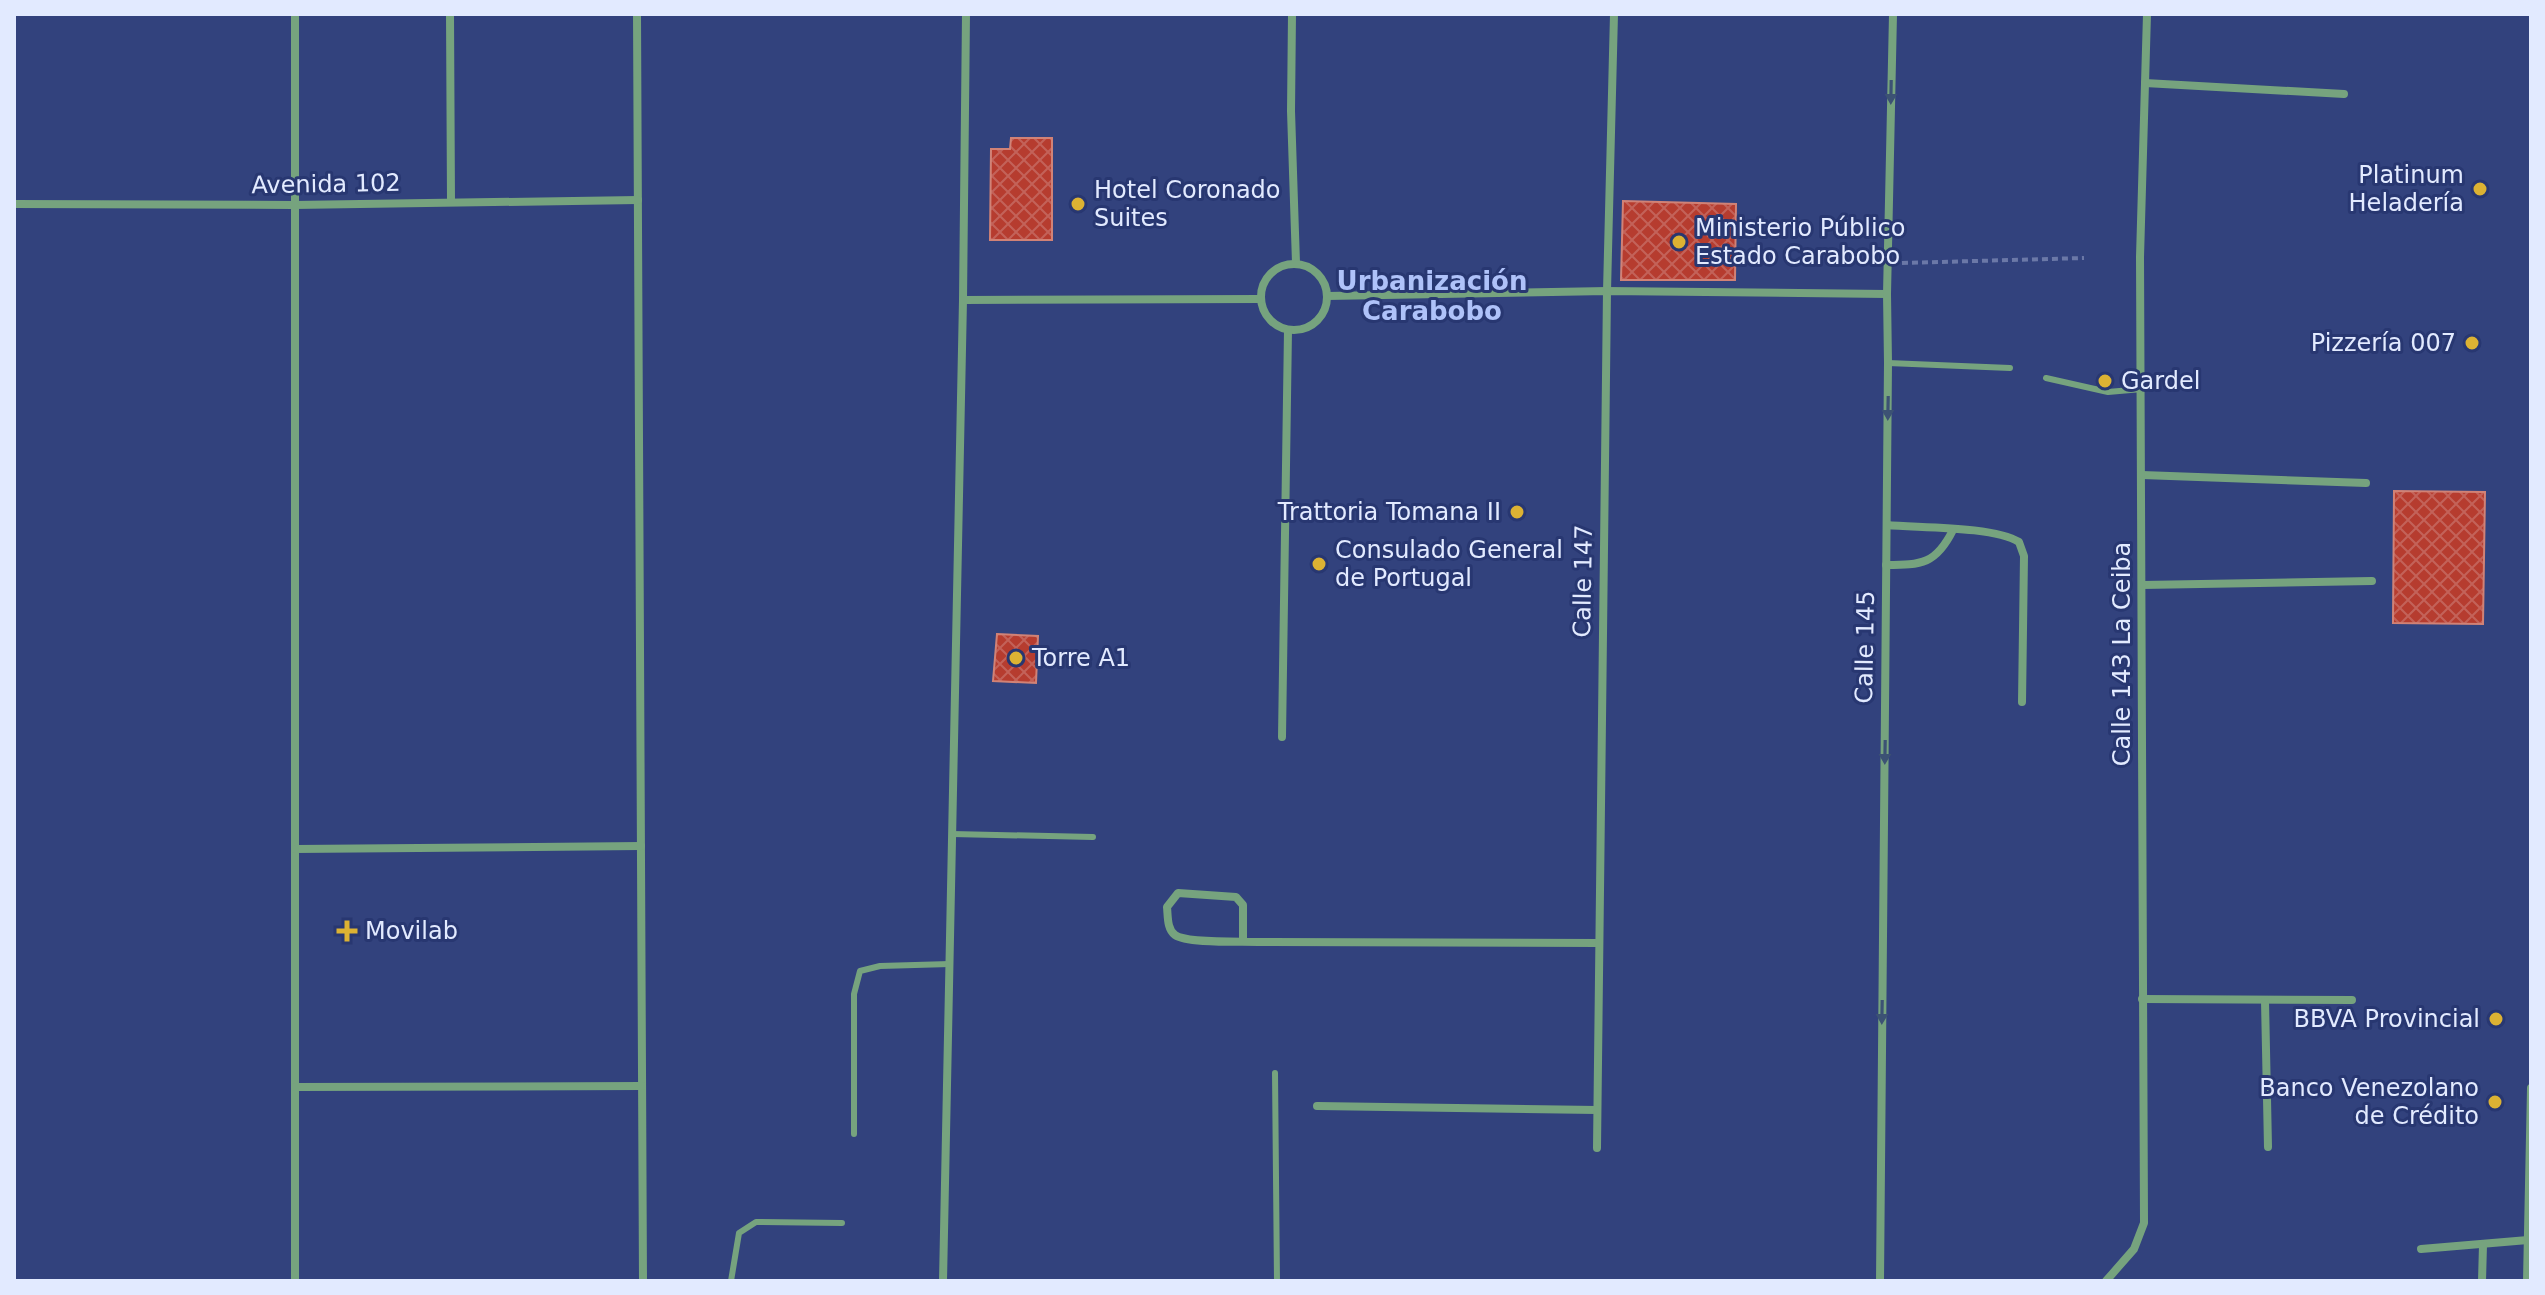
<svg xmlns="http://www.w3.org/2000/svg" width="2545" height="1295" font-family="'DejaVu Sans',sans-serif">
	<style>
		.building { fill: url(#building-cross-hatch); stroke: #d18276; stroke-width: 2 }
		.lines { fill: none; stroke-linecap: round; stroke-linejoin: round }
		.path { stroke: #6b78a7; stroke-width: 4; stroke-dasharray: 6 4; stroke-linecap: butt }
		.service { stroke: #76a37e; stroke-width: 6 }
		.minor { stroke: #76a37e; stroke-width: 8 }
		.oneway { fill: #3c5274 }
		.poi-dot { fill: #dcb233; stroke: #283771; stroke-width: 3 }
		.labels { text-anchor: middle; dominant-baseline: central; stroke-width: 6; stroke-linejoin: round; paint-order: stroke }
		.poi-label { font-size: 24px; fill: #e2eaff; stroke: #283771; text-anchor: start }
		.street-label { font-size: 24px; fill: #e2eaff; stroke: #283771 }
		.neighbourhood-label { font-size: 26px; font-weight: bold; fill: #afc2f9; stroke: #283771 }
	</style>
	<defs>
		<pattern id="building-cross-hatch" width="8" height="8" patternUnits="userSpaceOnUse" patternTransform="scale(2)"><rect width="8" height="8" fill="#b63c2f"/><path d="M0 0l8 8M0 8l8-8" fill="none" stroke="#c36259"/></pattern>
	</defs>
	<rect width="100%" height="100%" fill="#32427d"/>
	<g class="building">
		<polygon points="1011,138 1052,138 1052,240 990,240 991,149 1010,149"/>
		<polygon points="1623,201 1736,204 1735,280 1621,280"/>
		<polygon points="2394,491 2485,492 2483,624 2393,623"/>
		<polygon points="997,634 1038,636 1036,683 993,681"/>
	</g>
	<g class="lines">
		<polyline class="path" points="1902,263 2084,258"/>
		<g class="service">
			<polyline points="1888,363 2010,368"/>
			<polyline points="2046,378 2108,392 2142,389"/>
			<polyline points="952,834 1093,837"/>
			<polyline points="1275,1073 1277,1281"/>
			<polyline points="854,1134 854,994 860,971 880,966 950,964"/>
			<polyline points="731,1281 739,1233 756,1222 842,1223"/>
		</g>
		<g class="minor">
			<polyline points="295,14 295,1281"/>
			<polyline points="450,14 451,202"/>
			<polyline points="637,14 643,1281"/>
			<polyline points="1292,14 1291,111 1296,263"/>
			<polyline points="2145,83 2344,94"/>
			<polyline points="14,204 294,205 638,200"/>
			<circle cx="1294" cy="297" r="33"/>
			<polyline points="1327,296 1607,291 1887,294"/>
			<polyline points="963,300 966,14"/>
			<polyline points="2142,475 2366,483"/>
			<path d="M1887,525C1919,528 1993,526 2019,542L2024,556L2022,702"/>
			<path d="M1886,565C1922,565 1936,564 1953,530"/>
			<polyline points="2142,585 2372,581"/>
			<polyline points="1282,737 1288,330"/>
			<polyline points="295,849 641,846"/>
			<path d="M1243,941V905L1236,897L1178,893L1167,907C1168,917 1167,929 1175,935C1187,944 1244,941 1261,942C1373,943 1486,942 1599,943"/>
			<polyline points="2142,999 2352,1000"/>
			<polyline points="2265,1001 2268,1147"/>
			<polyline points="295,1087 642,1086"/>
			<polyline points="1317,1106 1597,1110"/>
			<polyline points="1597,1148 1607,291 1614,14"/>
			<polyline points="2421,1249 2528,1240"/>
			<polyline points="943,1281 963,300 1261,299"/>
			<polyline points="1880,1281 1888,363 1887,294 1893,14"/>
			<polyline points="2106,1281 2134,1249 2144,1223 2140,257 2147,14"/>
			<polyline points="2482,1281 2483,1245"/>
			<polyline points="2527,1281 2531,1088"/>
		</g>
	</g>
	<defs><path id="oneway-solid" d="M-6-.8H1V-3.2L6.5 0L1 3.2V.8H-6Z" transform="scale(2)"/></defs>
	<g class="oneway">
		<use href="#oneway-solid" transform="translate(1891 92) rotate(91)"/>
		<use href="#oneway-solid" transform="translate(1888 408) rotate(91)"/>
		<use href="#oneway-solid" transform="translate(1885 752) rotate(91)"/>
		<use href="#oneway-solid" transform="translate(1882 1012) rotate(91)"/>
	</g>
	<g class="poi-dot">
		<circle cx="2480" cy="189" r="8"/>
		<circle cx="1078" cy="204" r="8"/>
		<circle cx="1679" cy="242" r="8"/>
		<circle cx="2472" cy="343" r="8"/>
		<circle cx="2105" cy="381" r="8"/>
		<circle cx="1517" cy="512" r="8"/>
		<circle cx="1319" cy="564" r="8"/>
		<circle cx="1016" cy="658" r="8"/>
		<path d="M343 919h8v8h8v8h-8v8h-8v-8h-8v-8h8z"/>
		<circle cx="2496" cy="1019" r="8"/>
		<circle cx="2495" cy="1102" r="8"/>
	</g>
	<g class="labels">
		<g class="poi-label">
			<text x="2464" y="175" text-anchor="end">Platinum<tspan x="2464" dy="28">Heladería</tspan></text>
			<text x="1094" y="190">Hotel Coronado<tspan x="1094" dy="28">Suites</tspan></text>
			<text x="1695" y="228">Ministerio Público<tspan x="1695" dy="28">Estado Carabobo</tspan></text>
			<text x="2456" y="343" text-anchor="end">Pizzería 007</text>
			<text x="2121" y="381">Gardel</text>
			<text x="1501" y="512" text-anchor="end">Trattoria Tomana II</text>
			<text x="1335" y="550">Consulado General<tspan x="1335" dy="28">de Portugal</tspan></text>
			<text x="1032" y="658">Torre A1</text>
			<text x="365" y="931">Movilab</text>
			<text x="2480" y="1019" text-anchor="end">BBVA Provincial</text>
			<text x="2479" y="1088" text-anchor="end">Banco Venezolano<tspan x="2479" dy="28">de Crédito</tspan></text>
		</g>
		<g class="street-label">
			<text transform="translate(326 184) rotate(-1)">Avenida 102</text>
			<text transform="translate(1583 581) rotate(-89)">Calle 147</text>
			<text transform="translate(1865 647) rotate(-89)">Calle 145</text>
			<text transform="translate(2122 654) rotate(-90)">Calle 143 La Ceiba</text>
		</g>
		<g class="neighbourhood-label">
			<text x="1432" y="281">Urbanización<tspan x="1432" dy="30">Carabobo</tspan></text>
		</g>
	</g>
	<rect width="2545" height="1295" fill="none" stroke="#e2eaff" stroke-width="32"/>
</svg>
